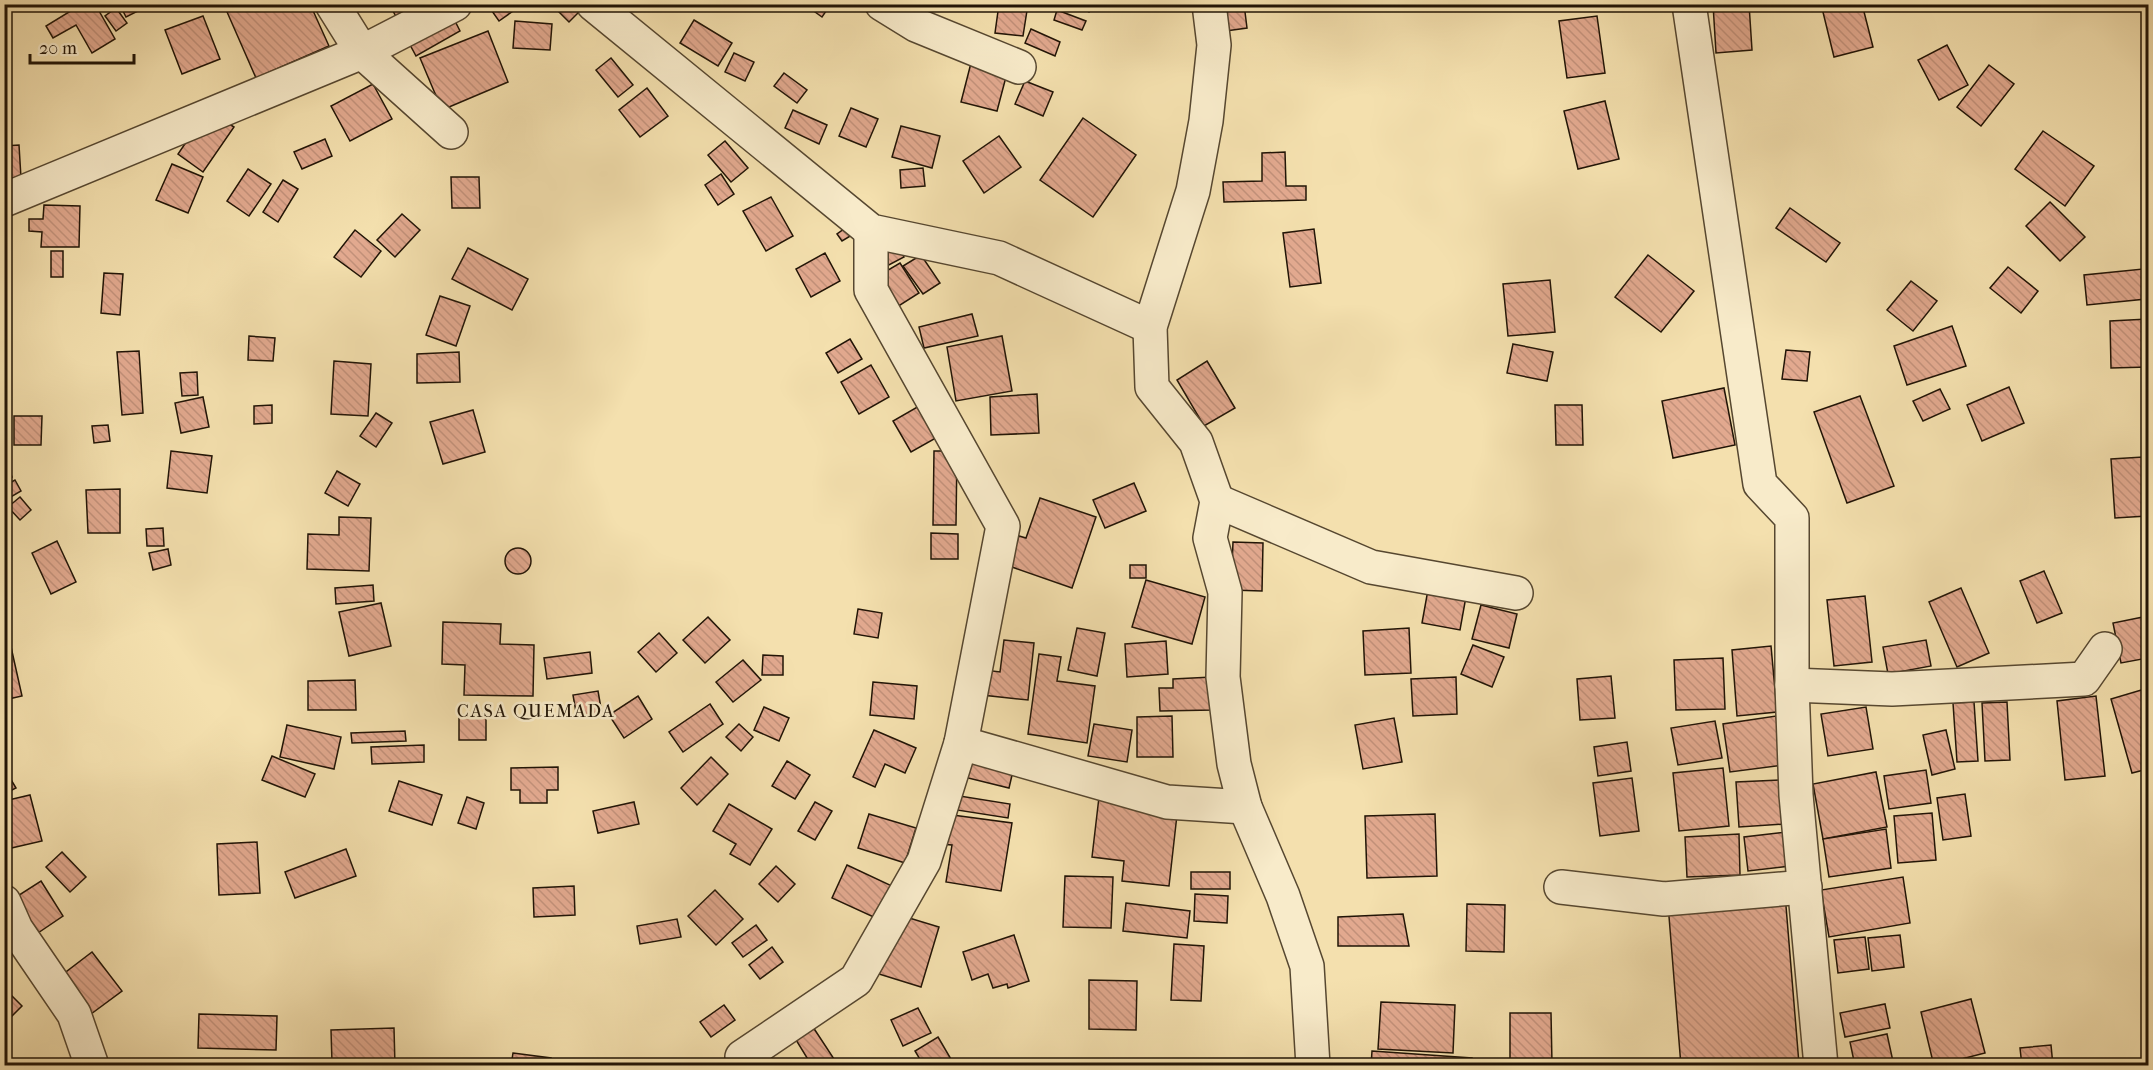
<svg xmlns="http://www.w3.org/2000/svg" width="2153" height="1070" font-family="'IM FELL French Canon',serif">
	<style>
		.building { fill: url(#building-back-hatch); stroke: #211406; stroke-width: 1.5 }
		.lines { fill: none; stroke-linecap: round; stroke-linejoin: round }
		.street-casing { stroke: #564730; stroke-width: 36 }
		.street { stroke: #f8ebca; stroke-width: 33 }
		.labels { text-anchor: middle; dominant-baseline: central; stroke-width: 5; stroke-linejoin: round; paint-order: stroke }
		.neighbourhood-label { font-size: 18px; letter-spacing: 1.5px; fill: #211406; stroke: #f8ebca }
	</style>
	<defs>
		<pattern id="building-back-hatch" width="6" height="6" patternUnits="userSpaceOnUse" patternTransform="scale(1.5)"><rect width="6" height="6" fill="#e2a98f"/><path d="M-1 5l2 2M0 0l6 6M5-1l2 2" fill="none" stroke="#c2917a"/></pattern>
	</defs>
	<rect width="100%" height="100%" fill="#f4e0ae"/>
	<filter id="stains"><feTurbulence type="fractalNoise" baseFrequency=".00333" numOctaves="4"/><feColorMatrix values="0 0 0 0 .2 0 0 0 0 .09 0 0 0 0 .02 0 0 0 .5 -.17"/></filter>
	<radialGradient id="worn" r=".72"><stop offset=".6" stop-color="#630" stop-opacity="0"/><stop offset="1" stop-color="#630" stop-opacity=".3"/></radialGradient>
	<g class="building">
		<polygon points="82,4 95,4 115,39 92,53 76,25 53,38 46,26"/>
		<polygon points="137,4 140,10 126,17 120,5"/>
		<polygon points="310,4 329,46 256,78 224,5"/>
		<polygon points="389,4 426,4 398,20"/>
		<polygon points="487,4 523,4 499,21"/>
		<polygon points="551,4 582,4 584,7 569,22"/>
		<polygon points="804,4 831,4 822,17"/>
		<polygon points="999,4 1028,4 1023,36 995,33"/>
		<polygon points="1075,4 1093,4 1089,12"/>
		<polygon points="1223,4 1244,4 1247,28 1226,31"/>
		<polygon points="1713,4 1749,4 1752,50 1716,53"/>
		<polygon points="1821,4 1862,4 1873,47 1834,57"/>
		<polygon points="116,8 127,23 116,31 105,16"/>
		<polygon points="1057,10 1086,21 1082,30 1054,20"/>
		<polygon points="203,16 220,59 182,74 165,30"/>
		<polygon points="1597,16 1605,73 1567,78 1559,21"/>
		<polygon points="453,17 460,31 416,56 408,41"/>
		<polygon points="694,20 732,43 718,66 680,43"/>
		<polygon points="515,21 552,24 550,50 513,48"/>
		<polygon points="1031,29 1060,42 1055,56 1025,43"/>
		<polygon points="488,31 508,82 442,110 420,58"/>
		<polygon points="1947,45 1968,85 1939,100 1918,60"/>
		<polygon points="734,53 754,62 745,81 725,72"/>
		<polygon points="611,58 633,85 618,97 596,70"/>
		<polygon points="971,63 1007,73 997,111 961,102"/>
		<polygon points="1989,65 2014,84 1981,126 1957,107"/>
		<polygon points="784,73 807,90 797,103 774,86"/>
		<polygon points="1025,81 1053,92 1043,116 1015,104"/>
		<polygon points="373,84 392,119 350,141 331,106"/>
		<polygon points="647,88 668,116 640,137 619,110"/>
		<polygon points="1605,101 1619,159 1578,169 1564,111"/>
		<polygon points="851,108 878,119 866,147 839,136"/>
		<polygon points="208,110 234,127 203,172 178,154"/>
		<polygon points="793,110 827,125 819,144 785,128"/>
		<polygon points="1083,118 1136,155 1093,217 1040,180"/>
		<polygon points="901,126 940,136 932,168 892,157"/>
		<polygon points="2043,131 2094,166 2065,206 2015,169"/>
		<polygon points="999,136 1021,167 984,193 963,161"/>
		<polygon points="325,139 332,156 302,169 294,152"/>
		<polygon points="725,141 748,168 731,182 708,155"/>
		<polygon points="19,145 21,178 4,179 4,146"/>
		<polygon points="1285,152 1286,186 1306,186 1306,200 1224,202 1223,182 1262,181 1262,153"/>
		<polygon points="172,164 203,177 188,213 156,200"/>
		<polygon points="923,168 925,186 901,188 900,170"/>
		<polygon points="248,169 271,184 249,216 227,201"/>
		<polygon points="721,174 734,194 718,205 705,185"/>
		<polygon points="451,177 479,177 480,208 452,208"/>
		<polygon points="283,180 298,189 278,222 263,212"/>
		<polygon points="771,197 793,236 766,251 743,211"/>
		<polygon points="2050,202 2085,237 2060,261 2026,226"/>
		<polygon points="44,205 80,206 79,247 41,247 42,232 29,231 29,219 43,219"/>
		<polygon points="1790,208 1840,243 1826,262 1776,228"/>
		<polygon points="402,214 420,230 395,257 377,240"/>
		<polygon points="851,224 857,232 842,241 837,234"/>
		<polygon points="1314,229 1321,283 1290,287 1283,233"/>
		<polygon points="355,230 381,251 361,277 334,257"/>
		<polygon points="895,241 904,257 885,267 876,251"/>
		<polygon points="468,248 528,279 512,310 452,279"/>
		<rect x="51" y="251" width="12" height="26"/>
		<polygon points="825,253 840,281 811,297 796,269"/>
		<polygon points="921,255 940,283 923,294 903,266"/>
		<polygon points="1648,255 1694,291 1661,332 1615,297"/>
		<polygon points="900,263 919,293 897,307 878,276"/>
		<polygon points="2008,267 2038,291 2021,313 1990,288"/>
		<polygon points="2143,269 2146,299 2087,305 2084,275"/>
		<polygon points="104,273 123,274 120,315 101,313"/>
		<polygon points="1550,280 1555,332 1508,336 1503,284"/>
		<polygon points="1911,281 1937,301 1913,331 1887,310"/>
		<polygon points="440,296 470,306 456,346 426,335"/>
		<polygon points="972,314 978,336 924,348 919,327"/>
		<polygon points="2148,319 2148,367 2111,368 2110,321"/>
		<polygon points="1952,326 1966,366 1907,385 1894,346"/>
		<polygon points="249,336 275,338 273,361 248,360"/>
		<polygon points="1002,336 1012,391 956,401 947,347"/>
		<polygon points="850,339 862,359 838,373 826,353"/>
		<polygon points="1513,344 1553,352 1547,381 1507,373"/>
		<polygon points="1786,350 1810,352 1807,381 1782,379"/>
		<polygon points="139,351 143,413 122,415 117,352"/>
		<polygon points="459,352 460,382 417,383 417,354"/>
		<polygon points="334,361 371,364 368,416 331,414"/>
		<polygon points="1207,361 1235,408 1204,426 1177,380"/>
		<polygon points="871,365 889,397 859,414 841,382"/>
		<polygon points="197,372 198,395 182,396 180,373"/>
		<polygon points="2009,387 2024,423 1982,441 1967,405"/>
		<polygon points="1724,388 1735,445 1673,458 1662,401"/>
		<polygon points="1940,389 1950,409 1923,421 1913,401"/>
		<polygon points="1037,394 1039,433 991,435 990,397"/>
		<polygon points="1860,396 1894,486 1847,503 1814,412"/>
		<polygon points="203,397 209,427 181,433 175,403"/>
		<polygon points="926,402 943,434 911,452 893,421"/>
		<polygon points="272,405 272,423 254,424 254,406"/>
		<polygon points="1555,405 1582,405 1583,445 1556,445"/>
		<polygon points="473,410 485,452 443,464 430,422"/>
		<polygon points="376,413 392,423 376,447 360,436"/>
		<polygon points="14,416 42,416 41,445 14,445"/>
		<polygon points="108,425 110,441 94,443 92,426"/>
		<polygon points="171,451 212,456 207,493 167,488"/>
		<polygon points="934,451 957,451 956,525 933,525"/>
		<polygon points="4,456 12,477 4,480"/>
		<polygon points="2143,457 2147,516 2115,518 2111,459"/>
		<polygon points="337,471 360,484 348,506 325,493"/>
		<polygon points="15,480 21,491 4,501 4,486"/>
		<polygon points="1134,483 1146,511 1105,528 1093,500"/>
		<polygon points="120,489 120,533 88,533 86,490"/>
		<polygon points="20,497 31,510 20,520 8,507"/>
		<polygon points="1040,498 1096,517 1072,588 1009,566 1019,536 1026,538"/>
		<polygon points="339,517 371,518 369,571 307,569 308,534 339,535"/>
		<polygon points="163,528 164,546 147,546 146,529"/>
		<polygon points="931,533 958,534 958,559 931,559"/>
		<polygon points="57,541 76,582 51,594 32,553"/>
		<polygon points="1233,542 1263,543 1262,591 1231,590"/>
		<circle cx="518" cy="561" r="13"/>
		<polygon points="168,549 171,565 153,570 149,553"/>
		<rect x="1130" y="565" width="16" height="13"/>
		<polygon points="2044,571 2062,613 2037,623 2020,581"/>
		<polygon points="1146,580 1205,597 1192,644 1132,627"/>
		<polygon points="1429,584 1467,591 1460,630 1422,623"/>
		<polygon points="373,585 374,601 336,604 335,588"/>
		<polygon points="1961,588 1989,653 1957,667 1929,602"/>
		<polygon points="1865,596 1872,662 1834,666 1827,600"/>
		<polygon points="381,603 391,646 349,656 339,612"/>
		<polygon points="1481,605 1517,614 1509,648 1472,639"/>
		<polygon points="858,609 882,613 878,638 854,634"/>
		<polygon points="2148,616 2148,658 2121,663 2113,623"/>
		<polygon points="708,617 730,640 705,663 683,640"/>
		<polygon points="443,622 501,624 500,644 534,645 533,696 464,695 465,665 442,664"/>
		<polygon points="1077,628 1105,633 1097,676 1068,670"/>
		<polygon points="1409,628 1411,673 1365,675 1363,631"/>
		<polygon points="659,633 677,653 656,672 638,652"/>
		<polygon points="9,638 22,696 4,700 4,639"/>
		<polygon points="1004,640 1034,643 1028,700 982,695 985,670 1000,672"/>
		<polygon points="1926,640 1931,666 1888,674 1883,647"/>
		<polygon points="1166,641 1168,674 1127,677 1125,644"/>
		<polygon points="1473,645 1504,657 1492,687 1461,674"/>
		<polygon points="1771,646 1777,712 1737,716 1732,650"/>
		<polygon points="590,652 592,673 547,679 544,658"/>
		<polygon points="1039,654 1061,657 1057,681 1095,686 1087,743 1028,734"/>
		<polygon points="763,655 783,656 783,675 762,675"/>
		<polygon points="1723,658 1725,709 1676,710 1674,660"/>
		<polygon points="743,660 761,680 733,702 716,682"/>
		<polygon points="1611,676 1615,718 1580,720 1577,679"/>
		<polygon points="1212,677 1213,710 1160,711 1159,688 1173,688 1173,679"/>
		<polygon points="1456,677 1457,714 1413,716 1411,679"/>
		<polygon points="355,680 356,710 308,710 308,681"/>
		<polygon points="873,682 917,686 914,719 870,715"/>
		<polygon points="2148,688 2148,769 2132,773 2111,699"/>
		<polygon points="598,691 602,714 577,718 573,695"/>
		<polygon points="638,696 652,719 624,738 609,715"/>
		<polygon points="2096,696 2105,776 2065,780 2057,701"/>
		<polygon points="1974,702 1978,761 1957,762 1953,703"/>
		<polygon points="2007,702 2010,760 1985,761 1982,703"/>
		<polygon points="710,704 723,724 683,752 669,732"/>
		<polygon points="764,707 789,718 779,741 754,730"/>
		<polygon points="1866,707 1873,749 1828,756 1821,714"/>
		<polygon points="486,714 486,740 459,740 459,715"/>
		<polygon points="1172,716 1173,757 1137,757 1137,717"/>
		<polygon points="1776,716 1783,765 1730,772 1723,724"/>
		<polygon points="1394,718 1402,762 1363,769 1355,725"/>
		<polygon points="1715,721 1722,758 1678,765 1671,728"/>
		<polygon points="739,724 753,737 741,751 726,737"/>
		<polygon points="1094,724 1132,730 1127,762 1088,756"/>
		<polygon points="287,725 341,737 334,769 280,757"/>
		<polygon points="874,730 916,748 905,773 885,764 875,787 853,777"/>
		<polygon points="1946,730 1955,769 1932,775 1923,735"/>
		<polygon points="405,731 406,741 352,743 351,733"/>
		<polygon points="1627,742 1631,771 1598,776 1594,747"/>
		<polygon points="424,745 424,762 372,764 371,747"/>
		<polygon points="272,756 315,774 305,797 262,780"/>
		<polygon points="711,757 728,774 697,805 681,788"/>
		<polygon points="964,759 1013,771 1009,788 960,776"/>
		<polygon points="787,761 810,775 795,799 772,786"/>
		<polygon points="558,767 558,790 547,790 547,803 520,803 520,790 511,790 511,768"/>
		<polygon points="4,768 16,788 4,794"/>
		<polygon points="1723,768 1729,826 1679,831 1673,773"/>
		<polygon points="1926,770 1931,803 1889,809 1884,776"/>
		<polygon points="1876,772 1887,827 1823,839 1813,784"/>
		<polygon points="1632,778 1639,831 1600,836 1593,783"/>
		<polygon points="1782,780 1785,824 1739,827 1736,782"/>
		<polygon points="399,781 442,795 432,825 389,811"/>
		<polygon points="947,794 1010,804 1008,818 944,808"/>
		<polygon points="1965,794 1971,836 1943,840 1937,798"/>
		<polygon points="30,795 42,841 7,849 4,801"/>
		<polygon points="467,797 484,803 476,829 458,823"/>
		<polygon points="1099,797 1178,806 1169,886 1122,881 1124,861 1092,857"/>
		<polygon points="634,802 639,824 598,833 593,811"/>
		<polygon points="815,802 832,811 815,840 798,831"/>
		<polygon points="729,804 772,829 750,865 730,854 736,844 713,831"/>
		<polygon points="1932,813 1936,860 1898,863 1894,816"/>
		<polygon points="869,814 916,828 905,863 858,848"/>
		<polygon points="945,814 1012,823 1001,891 946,882 952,845 940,844"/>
		<polygon points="1435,814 1437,876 1367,878 1365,816"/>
		<polygon points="1886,829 1891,868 1829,877 1823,839"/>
		<polygon points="1786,832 1790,866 1748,871 1744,837"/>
		<polygon points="1739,834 1740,875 1687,877 1685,837"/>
		<polygon points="257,842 260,893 219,895 217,844"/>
		<polygon points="346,849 356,876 295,898 285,872"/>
		<polygon points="62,852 86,877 70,892 46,867"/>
		<polygon points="847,865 892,886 878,919 832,898"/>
		<polygon points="776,866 795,884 778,902 759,884"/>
		<rect x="1191" y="872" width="39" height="17"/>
		<polygon points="1065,876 1113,877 1111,928 1063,927"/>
		<polygon points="1903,877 1910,923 1829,937 1821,890"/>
		<polygon points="41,881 63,916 35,935 16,897"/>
		<polygon points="574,886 575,915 534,917 533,888"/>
		<polygon points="715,890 743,919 716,945 688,916"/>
		<polygon points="1195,894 1228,896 1227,923 1194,921"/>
		<polygon points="1785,894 1799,1064 1681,1066 1668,904"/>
		<polygon points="1126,903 1190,911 1187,938 1123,931"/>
		<polygon points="1467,904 1505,905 1504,952 1466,951"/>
		<polygon points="896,914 939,927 921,987 879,974"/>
		<polygon points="1403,914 1409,946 1338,946 1338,917"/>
		<polygon points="677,919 681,937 640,944 637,926"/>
		<polygon points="756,925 767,940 743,957 732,943"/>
		<polygon points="1014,935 1029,981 1008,988 1007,984 993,988 988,974 972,980 963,952"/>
		<polygon points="1900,935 1904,967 1872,971 1868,938"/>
		<polygon points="1865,937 1869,969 1838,973 1834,940"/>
		<polygon points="1174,944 1204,946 1201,1001 1171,1000"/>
		<polygon points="772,947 783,962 760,979 749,965"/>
		<polygon points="92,952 122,991 91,1014 62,975"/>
		<polygon points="1089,980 1137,981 1136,1030 1089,1029"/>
		<polygon points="4,988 22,1006 7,1021 4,1019"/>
		<polygon points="1971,999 1985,1053 1934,1066 1921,1012"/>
		<polygon points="1381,1002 1455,1005 1453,1053 1378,1049"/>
		<polygon points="1885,1004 1890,1028 1845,1037 1840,1013"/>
		<polygon points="724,1005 735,1020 711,1037 700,1022"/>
		<polygon points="918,1008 931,1033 903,1046 891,1020"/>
		<polygon points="1510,1013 1551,1013 1552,1064 1510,1064"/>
		<polygon points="199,1014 277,1016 276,1050 198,1048"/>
		<polygon points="811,1024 836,1062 830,1066 812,1066 793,1035"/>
		<polygon points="394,1028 395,1066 371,1066 371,1061 332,1063 331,1030"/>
		<polygon points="1887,1034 1894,1066 1855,1066 1850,1042"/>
		<polygon points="938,1037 955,1066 924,1066 915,1051"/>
		<polygon points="2051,1045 2053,1066 2022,1066 2020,1048"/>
		<polygon points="1372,1051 1472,1058 1471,1066 1371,1066"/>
		<polygon points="513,1053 551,1058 550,1066 511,1066"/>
	</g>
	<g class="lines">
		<defs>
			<g id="street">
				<polyline points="332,4 362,52 451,132"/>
				<polyline points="593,4 871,231 999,258 1150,327"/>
				<polyline points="882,4 916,25 1019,67"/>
				<polyline points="1209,4 1214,45 1206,121 1193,191 1150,327 1152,387 1196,442 1217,501 1210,538 1225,592 1223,677 1234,764 1245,807 1283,896 1307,966 1313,1066"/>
				<polyline points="1689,4 1760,484 1792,518 1792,685 1796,795 1821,1066"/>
				<polyline points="4,200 362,52 455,4"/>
				<polyline points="871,231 871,290 1003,526 961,743 1167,802 1245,807"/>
				<polyline points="1217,501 1371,567 1516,593"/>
				<polyline points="1792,685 1892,689 2084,679 2105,649"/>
				<polyline points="1561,887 1664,899 1805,887"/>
				<polyline points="4,902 16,929 74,1014 92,1066"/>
				<polyline points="742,1057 856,980 924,861 961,743"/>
			</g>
		</defs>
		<use href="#street" class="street-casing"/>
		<use href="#street" class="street"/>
	</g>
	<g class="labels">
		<g class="neighbourhood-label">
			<text x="536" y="711">CASA QUEMADA</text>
		</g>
	</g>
	<rect width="2153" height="1070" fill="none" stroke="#f4e0ae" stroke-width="24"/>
	<rect x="6" y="6" width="2141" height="1058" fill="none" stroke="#211406" stroke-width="3"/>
	<rect x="12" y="12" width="2129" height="1046" fill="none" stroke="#211406" stroke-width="1.5"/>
	<path d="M30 54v9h104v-9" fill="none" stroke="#211406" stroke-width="3"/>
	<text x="39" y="54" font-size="18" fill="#211406" stroke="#f8ebca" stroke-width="4.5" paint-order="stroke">20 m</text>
	<rect width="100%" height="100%" filter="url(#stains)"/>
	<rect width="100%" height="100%" fill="url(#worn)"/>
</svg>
